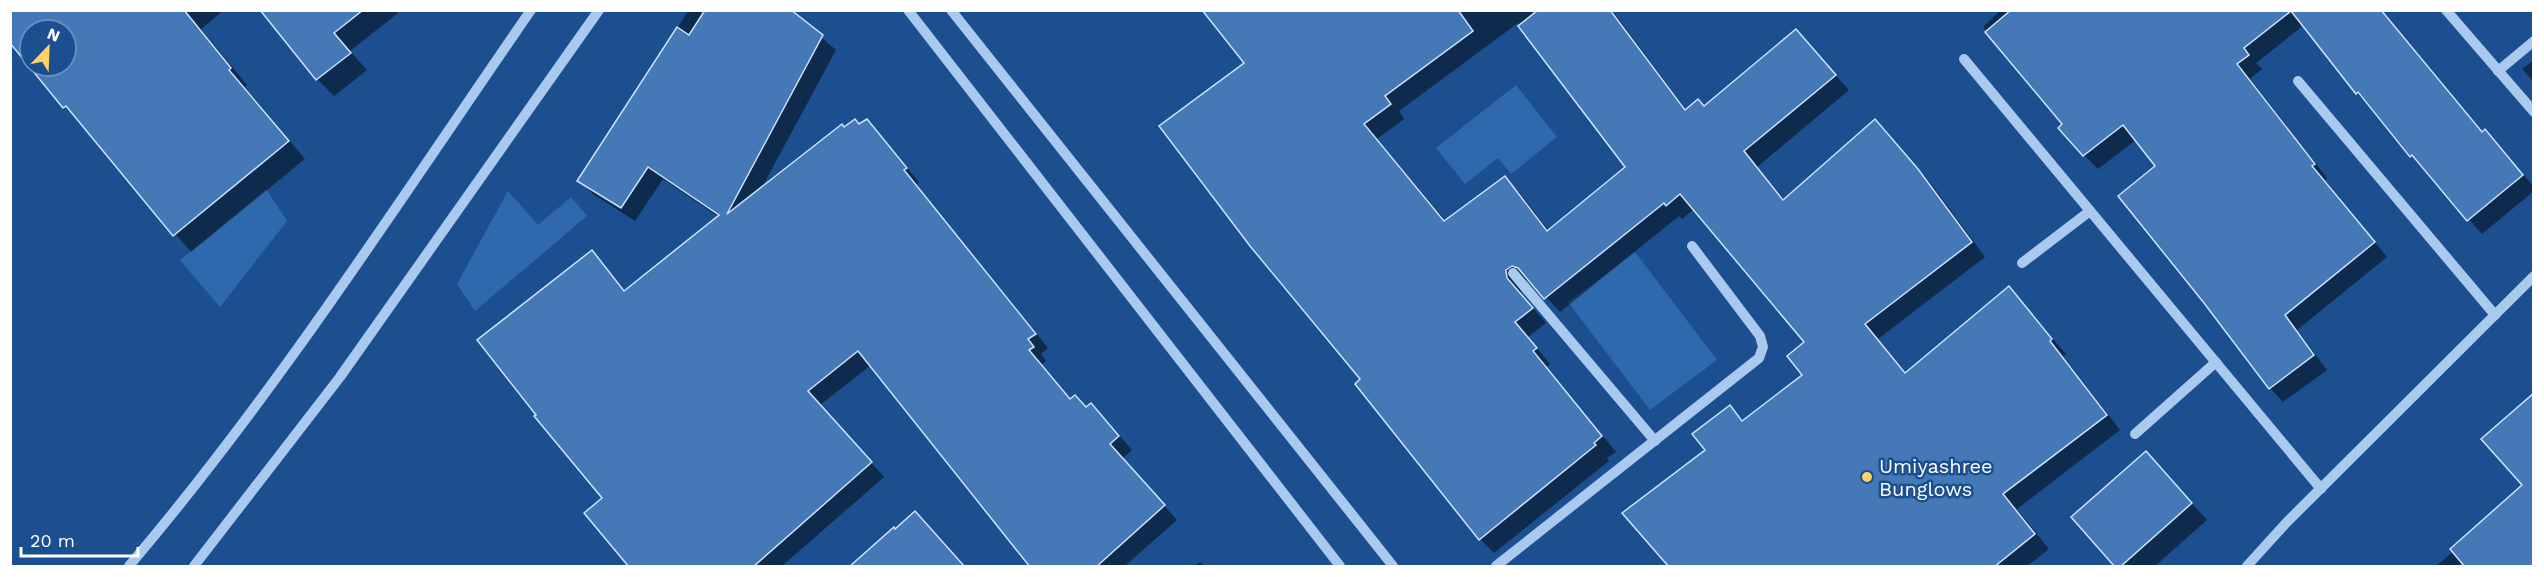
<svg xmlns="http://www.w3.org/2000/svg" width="2544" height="577" font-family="'Work Sans',sans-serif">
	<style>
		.green { fill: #2e69ad }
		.shadow { fill: #0007; fill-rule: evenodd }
		.building { fill: #4478b7; stroke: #cfe3fa; stroke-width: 1.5; fill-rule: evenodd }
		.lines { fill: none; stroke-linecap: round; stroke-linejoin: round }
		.minor { stroke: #a9c9ee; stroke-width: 10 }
		.poi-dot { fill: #ffd166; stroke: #1b4f8f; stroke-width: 2 }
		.labels { text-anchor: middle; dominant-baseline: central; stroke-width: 5; stroke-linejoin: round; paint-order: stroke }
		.poi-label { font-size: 20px; fill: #fff; stroke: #1b4f8f; text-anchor: start }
	</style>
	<rect width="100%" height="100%" fill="#1b4f8f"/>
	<g class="green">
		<polygon points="1516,85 1557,137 1511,174 1498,158 1465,184 1436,148"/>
		<polygon points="266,189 287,221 220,307 180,260"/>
		<polygon points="508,191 538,225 571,197 587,216 475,311 457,284"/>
		<polygon points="1635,252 1717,360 1650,410 1568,302"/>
	</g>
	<g class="shadow">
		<polygon points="10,10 224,10 201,29 247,85 245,87 305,159 191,252 31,66 66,66 66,30 30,30 30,65"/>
		<polygon points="263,10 396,10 398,13 350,51 367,70 334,96 317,79"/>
		<polygon points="689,10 789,10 836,50 761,189 844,129 860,126 867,121 880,135 919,182 916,185 1048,348 1041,354 1046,361 1041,365 1071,400 1087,409 1091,405 1105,419 1132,450 1122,459 1177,520 1125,566 1032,566 871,365 820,405 884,477 782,566 632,566 604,498 592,252 626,292 719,217 663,179 635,221 593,194 579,180"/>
		<path d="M1300,10H1612L1687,111L1705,107L1796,31L1849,90L1757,167L1785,200L1875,121L1932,185L1985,257L1878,339L1906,373L2009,288L2066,354L2063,356L2120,430L2017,509L2049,549L2027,566H1671L1707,450L1729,407L1744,421L1804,375L1806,343L1694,209L1682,219L1679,216L1560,312L1531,281L1528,279L1520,285L1521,294L1546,323L1528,337L1550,364L1546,367L1616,452L1607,458L1609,461L1494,553L1480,539L1362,380L1246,63ZM1518,23L1627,168L1549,231L1519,192L1504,178L1446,221L1377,139L1404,119L1399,111Z"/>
		<polygon points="2001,10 2382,10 2483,133 2485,131 2498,145 2534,187 2534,191 2482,234 2357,93 2304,25 2256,63 2262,69 2250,79 2327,178 2325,180 2387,257 2297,330 2327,370 2283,402 2270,388 2157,166 2136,140 2098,169 2084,155 2064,125 1983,27"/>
		<polygon points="2534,60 2534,82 2522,69"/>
		<polygon points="2146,453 2207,520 2155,566 2117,566"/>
		<polygon points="2524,485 2534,566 2436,566 2453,552"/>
		<polygon points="1200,562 1204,566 1194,566"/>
	</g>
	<g class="building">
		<path d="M10,10H184L231,68L229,70L289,141L173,236L66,106L63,108L10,43ZM30,30H66V66H30Z"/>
		<polygon points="260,10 363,10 334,33 351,53 316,80"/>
		<polygon points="705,10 791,10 823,35 727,214 842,124 844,127 855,119 859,124 867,119 907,168 904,170 1036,334 1028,339 1034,347 1029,350 1070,399 1075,395 1086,407 1091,403 1119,436 1110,444 1165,505 1096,567 1030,567 858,351 808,391 872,462 753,567 629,567 584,513 602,498 534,416 536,415 477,340 592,250 624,291 719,215 648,167 621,208 577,181 677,27 689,35"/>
		<polygon points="1202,10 1458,10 1473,31 1385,96 1391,104 1364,124 1444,221 1505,176 1547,231 1625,167 1518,26 1538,10 1610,10 1685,110 1698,99 1704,106 1796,29 1836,75 1744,151 1783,200 1875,119 1918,169 1972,242 1865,324 1905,373 2009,286 2052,339 2050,341 2107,415 2003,494 2035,534 1994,567 1669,567 1622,513 1705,450 1692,434 1730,405 1742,421 1802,375 1787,356 1804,342 1680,194 1666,206 1664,203 1544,299 1518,268 1512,266 1506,270 1507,278 1533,308 1515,322 1537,348 1533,351 1602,436 1594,443 1596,445 1479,540 1355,384 1360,379 1250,246 1159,126 1244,63"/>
		<polygon points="2011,10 2381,10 2482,132 2485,129 2523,175 2467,221 2412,155 2410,157 2358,92 2356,94 2291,11 2244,48 2249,55 2237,64 2315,164 2312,166 2375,242 2285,315 2314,355 2269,389 2204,303 2118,196 2155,166 2123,125 2083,156 2058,128 2062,124 1985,32"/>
		<polygon points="2534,393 2534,567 2465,567 2450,549 2522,485 2481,439"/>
		<polygon points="2146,451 2192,503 2120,567 2115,567 2071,517"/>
		<polygon points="915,511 965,567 849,567 894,527 895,529"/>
	</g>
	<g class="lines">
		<g class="minor">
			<polyline points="908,10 1340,566"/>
			<polyline points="951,10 1393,566"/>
			<polyline points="2446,10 2534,112"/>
			<polyline points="1964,59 2321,489"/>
			<polyline points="2498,71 2534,41"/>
			<polyline points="2298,81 2495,315"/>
			<polyline points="2022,263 2090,211"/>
			<polyline points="1513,273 1655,441"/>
			<polyline points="2135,434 2216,362"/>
			<path d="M129,566C277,392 401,198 531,10"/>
			<polyline points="194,566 340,377 599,10"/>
			<polyline points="1496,566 1759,358 1763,347 1760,336 1692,246"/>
			<polyline points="2247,566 2286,523 2534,276"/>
		</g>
	</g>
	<circle class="poi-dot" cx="1867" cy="477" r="6"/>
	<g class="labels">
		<g class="poi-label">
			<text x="1879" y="466">Umiyashree<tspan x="1879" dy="23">Bunglows</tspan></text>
		</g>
	</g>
	<rect width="2544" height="577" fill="none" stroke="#ffffff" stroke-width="24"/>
	<g transform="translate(48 48) rotate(23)"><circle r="28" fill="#1b4f8f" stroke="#7695bc" stroke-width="1.5"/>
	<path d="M0-4.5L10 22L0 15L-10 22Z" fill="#ffd166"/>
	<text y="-9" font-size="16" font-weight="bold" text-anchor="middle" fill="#ffffff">N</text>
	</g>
	<path d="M21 547v9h117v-9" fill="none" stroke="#ffffff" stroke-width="3"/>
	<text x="30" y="547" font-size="18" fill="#ffffff" stroke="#1b4f8f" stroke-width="4.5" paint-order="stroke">20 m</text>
</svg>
